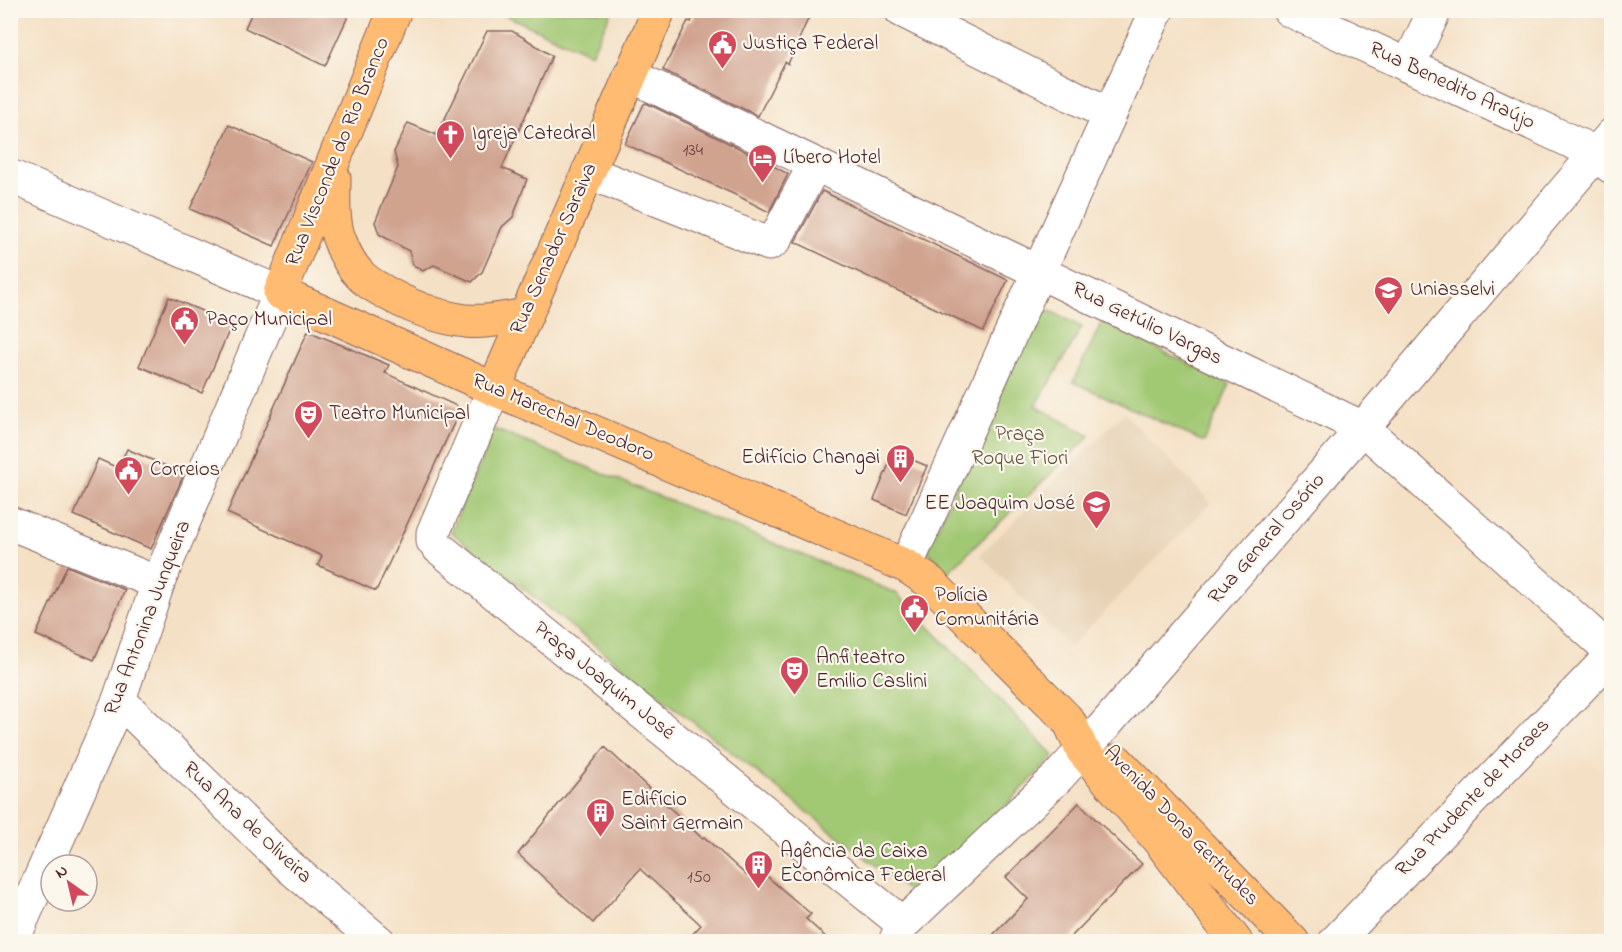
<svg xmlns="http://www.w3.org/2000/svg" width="1622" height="952" font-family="'Indie Flower',sans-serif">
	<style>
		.built { fill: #e6d1b4 }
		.green { fill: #a1c873; stroke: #76744f; stroke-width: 1.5 }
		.building { fill: #d0a38f }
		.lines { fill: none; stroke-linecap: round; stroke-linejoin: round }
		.minor-casing { stroke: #866361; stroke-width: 35 }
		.major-casing { stroke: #866361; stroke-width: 35 }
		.minor { stroke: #fff; stroke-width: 33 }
		.major { stroke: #ffbb71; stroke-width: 33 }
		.labels { text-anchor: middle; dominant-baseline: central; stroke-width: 4.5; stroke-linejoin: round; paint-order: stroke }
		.number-label { font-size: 18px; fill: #6c4044 }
		.poi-label { font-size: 21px; fill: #4a1f2b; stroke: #fbf7ec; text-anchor: start }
		.street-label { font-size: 21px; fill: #4a1f2b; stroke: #fbf7ec }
		.park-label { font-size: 21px; fill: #645241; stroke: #fbf7ec }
	</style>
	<rect width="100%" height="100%" fill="#fbf7ec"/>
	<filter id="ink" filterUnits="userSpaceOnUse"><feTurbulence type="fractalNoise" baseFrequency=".0167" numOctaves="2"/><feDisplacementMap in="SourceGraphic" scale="12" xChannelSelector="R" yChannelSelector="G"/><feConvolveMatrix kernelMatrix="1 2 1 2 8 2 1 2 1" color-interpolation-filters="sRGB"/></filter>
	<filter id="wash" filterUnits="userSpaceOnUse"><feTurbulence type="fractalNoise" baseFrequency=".008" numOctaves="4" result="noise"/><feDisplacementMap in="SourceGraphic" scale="24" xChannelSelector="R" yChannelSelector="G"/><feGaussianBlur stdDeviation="1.35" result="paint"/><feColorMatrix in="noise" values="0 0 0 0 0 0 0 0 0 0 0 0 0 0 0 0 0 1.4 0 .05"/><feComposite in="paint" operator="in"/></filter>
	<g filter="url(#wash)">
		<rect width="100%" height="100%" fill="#f4e0c4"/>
		<polygon class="built" points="1124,413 1211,503 1070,647 980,555"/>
		<g class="green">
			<polygon points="496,11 612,11 591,54"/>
			<polygon points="1040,306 1082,327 1036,406 1090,436 947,573 927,550"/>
			<polygon points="1102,322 1230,384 1204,442 1073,382"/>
			<polygon points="494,429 896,593 1054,756 917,898 451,532"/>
		</g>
		<g id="blocks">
			<g class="building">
				<polygon points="253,10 351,10 325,66 245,28"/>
				<polygon points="696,10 812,10 788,64 785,62 758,116 663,70 688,21 691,22"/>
				<polygon points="487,31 512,31 526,39 552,56 502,168 527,179 513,217 502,227 482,272 472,282 434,265 423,271 413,265 409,251 379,234 375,222 398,167 394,152 408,123 437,135"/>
				<polygon points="646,103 753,155 788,174 769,212 740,197 625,144 644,104"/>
				<polygon points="229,125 312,162 274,246 190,209"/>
				<polygon points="822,191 1008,280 983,331 795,242"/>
				<polygon points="169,297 232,324 202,393 139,366"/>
				<polygon points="308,331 389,365 385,373 461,408 376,591 318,565 322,556 227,513"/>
				<polygon points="127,449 184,474 151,549 74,515 98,459 118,468"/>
				<polygon points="894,452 927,466 906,514 874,500"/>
				<polygon points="67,566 125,590 94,660 36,635"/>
				<polygon points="605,747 702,838 704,837 747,876 756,867 811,914 806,919 831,942 685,942 701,925 640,869 593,923 518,854"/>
				<polygon points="1079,803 1142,864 1066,942 986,942 1028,899 1006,877"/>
			</g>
		</g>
	</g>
	<g filter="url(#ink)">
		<use href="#blocks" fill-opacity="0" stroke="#866361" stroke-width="1.5"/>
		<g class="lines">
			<defs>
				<g id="minor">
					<polyline points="901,10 1109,114"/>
					<polyline points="1289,10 1596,153 1610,166"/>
					<polyline points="1408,66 1435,10"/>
					<polyline points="630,75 1363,428 1612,652"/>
					<polyline points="588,172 769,244 775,240 815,164"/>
					<polyline points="10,176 280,293 158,583 119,700 12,942"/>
					<polyline points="494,389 433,533 433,541 439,548 903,924"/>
					<polyline points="10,523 158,583"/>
					<polyline points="906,566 1157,10"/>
					<polyline points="119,700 291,868 379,942"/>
					<polyline points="895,942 903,924 1058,777 1100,731 1363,428 1612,135"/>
					<polyline points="1335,942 1612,655"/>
				</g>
				<g id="major">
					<polyline points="395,10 280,293 494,389 906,566 930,582 1066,718 1071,725 1082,750 1161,843 1236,942"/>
					<path d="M334,178C334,198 332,222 340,241C345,255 351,266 361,276C366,281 371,284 376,287C404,304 434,317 466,321C486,323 506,318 526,315"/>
					<polyline points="494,389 659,10"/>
					<polyline points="1117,761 1293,942"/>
				</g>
			</defs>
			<use href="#minor" class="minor-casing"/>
			<use href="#major" class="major-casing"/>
			<use href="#minor" class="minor"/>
			<use href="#major" class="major"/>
		</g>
	</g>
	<defs>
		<symbol id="civic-pin" viewBox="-11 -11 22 30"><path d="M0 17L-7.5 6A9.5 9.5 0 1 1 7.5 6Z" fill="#d1495b" stroke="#fbf7ec"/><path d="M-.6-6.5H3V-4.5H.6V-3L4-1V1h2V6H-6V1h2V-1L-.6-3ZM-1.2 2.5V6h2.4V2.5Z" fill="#fff"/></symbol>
		<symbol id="church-pin" viewBox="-11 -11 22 30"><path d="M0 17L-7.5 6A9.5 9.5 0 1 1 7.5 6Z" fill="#d1495b" stroke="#fbf7ec"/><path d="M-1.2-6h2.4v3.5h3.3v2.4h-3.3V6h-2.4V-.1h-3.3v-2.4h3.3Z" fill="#fff"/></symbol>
		<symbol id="hotel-pin" viewBox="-11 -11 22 30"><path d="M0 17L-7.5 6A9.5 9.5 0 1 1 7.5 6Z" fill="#d1495b" stroke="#fbf7ec"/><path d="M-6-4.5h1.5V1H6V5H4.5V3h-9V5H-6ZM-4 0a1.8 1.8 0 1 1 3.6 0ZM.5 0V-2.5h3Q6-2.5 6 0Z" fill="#fff"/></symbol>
		<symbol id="university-pin" viewBox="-11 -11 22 30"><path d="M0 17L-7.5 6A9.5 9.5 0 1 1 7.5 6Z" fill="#d1495b" stroke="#fbf7ec"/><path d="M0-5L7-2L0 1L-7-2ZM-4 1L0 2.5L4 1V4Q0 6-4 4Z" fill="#fff"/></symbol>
		<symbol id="theatre-pin" viewBox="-11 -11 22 30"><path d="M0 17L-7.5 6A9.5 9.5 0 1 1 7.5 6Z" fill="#d1495b" stroke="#fbf7ec"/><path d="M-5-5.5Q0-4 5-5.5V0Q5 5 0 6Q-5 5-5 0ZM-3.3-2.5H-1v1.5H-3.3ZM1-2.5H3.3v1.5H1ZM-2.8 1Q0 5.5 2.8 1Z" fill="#fff"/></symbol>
		<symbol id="building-pin" viewBox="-11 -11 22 30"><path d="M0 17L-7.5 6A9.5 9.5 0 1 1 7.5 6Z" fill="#d1495b" stroke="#fbf7ec"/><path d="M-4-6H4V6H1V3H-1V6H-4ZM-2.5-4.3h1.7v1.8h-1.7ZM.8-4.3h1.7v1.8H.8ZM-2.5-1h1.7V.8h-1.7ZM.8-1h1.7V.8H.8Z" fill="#fff"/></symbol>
		<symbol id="school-pin" viewBox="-11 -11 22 30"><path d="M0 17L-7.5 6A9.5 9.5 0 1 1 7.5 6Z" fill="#d1495b" stroke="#fbf7ec"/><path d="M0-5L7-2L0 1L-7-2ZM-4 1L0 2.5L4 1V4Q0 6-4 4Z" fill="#fff"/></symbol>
	</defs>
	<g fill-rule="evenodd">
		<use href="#civic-pin" x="706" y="28" width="33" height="45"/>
		<use href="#church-pin" x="434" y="118" width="33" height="45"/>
		<use href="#hotel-pin" x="746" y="142" width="33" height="45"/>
		<use href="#university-pin" x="1372" y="274" width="33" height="45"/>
		<use href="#civic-pin" x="168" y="304" width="33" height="45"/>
		<use href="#theatre-pin" x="292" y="398" width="33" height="45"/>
		<use href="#building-pin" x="884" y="442" width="33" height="45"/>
		<use href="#civic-pin" x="112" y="454" width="33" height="45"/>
		<use href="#school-pin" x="1080" y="488" width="33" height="45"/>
		<use href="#civic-pin" x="898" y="592" width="33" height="45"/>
		<use href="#theatre-pin" x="778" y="654" width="33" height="45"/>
		<use href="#building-pin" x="584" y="796" width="33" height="45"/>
		<use href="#building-pin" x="742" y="848" width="33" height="45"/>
	</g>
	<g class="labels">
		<g class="number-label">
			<text x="693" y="151">134</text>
			<text x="699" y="878">150</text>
		</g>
		<g class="poi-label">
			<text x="743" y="44">Justiça Federal</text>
			<text x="472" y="134">Igreja Catedral</text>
			<text x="783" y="158">Líbero Hotel</text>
			<text x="1410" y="290">Uniasselvi</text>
			<text x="206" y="320">Paço Municipal</text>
			<text x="329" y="414">Teatro Municipal</text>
			<text x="880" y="458" text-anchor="end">Edifício Changai</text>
			<text x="150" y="470">Correios</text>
			<text x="1075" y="504" text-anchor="end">EE Joaquim José</text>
			<text x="935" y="596">Polícia<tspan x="935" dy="24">Comunitária</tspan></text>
			<text x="816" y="658">Anfiteatro<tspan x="816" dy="24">Emilio Caslini</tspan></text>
			<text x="621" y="800">Edifício<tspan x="621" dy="24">Saint Germain</tspan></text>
			<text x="780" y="852">Agência da Caixa<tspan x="780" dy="24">Econômica Federal</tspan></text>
		</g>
		<g class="street-label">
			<text transform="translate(1452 86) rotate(25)">Rua Benedito Araújo</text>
			<text transform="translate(338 152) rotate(-68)">Rua Visconde do Rio Branco</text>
			<text transform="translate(554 249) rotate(-66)">Rua Senador Saraiva</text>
			<text transform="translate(1147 324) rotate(26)">Rua Getúlio Vargas</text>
			<text transform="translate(563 418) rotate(23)">Rua Marechal Deodoro</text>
			<text transform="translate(1267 539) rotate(-49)">Rua General Osório</text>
			<text transform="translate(148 618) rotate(-69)">Rua Antonina Junqueira</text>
			<text transform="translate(604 681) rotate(39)">Praça Joaquim José</text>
			<text transform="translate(1473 798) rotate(-46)">Rua Prudente de Moraes</text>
			<text transform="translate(247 823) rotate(43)">Rua Ana de Oliveira</text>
			<text transform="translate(1181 826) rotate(46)">Avenida Dona Gertrudes</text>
		</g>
		<g class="park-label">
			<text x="1020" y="435">Praça<tspan x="1020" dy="24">Roque Fiori</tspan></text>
		</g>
	</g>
	<rect width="1622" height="952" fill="none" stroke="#fbf7ec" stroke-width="36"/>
	<g transform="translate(69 883) rotate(326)"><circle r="28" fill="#fbf7ec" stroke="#b4a19f" stroke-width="1.5"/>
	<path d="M0-4.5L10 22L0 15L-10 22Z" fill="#d1495b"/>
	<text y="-9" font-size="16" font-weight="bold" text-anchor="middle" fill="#4a1f2b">N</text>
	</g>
</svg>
